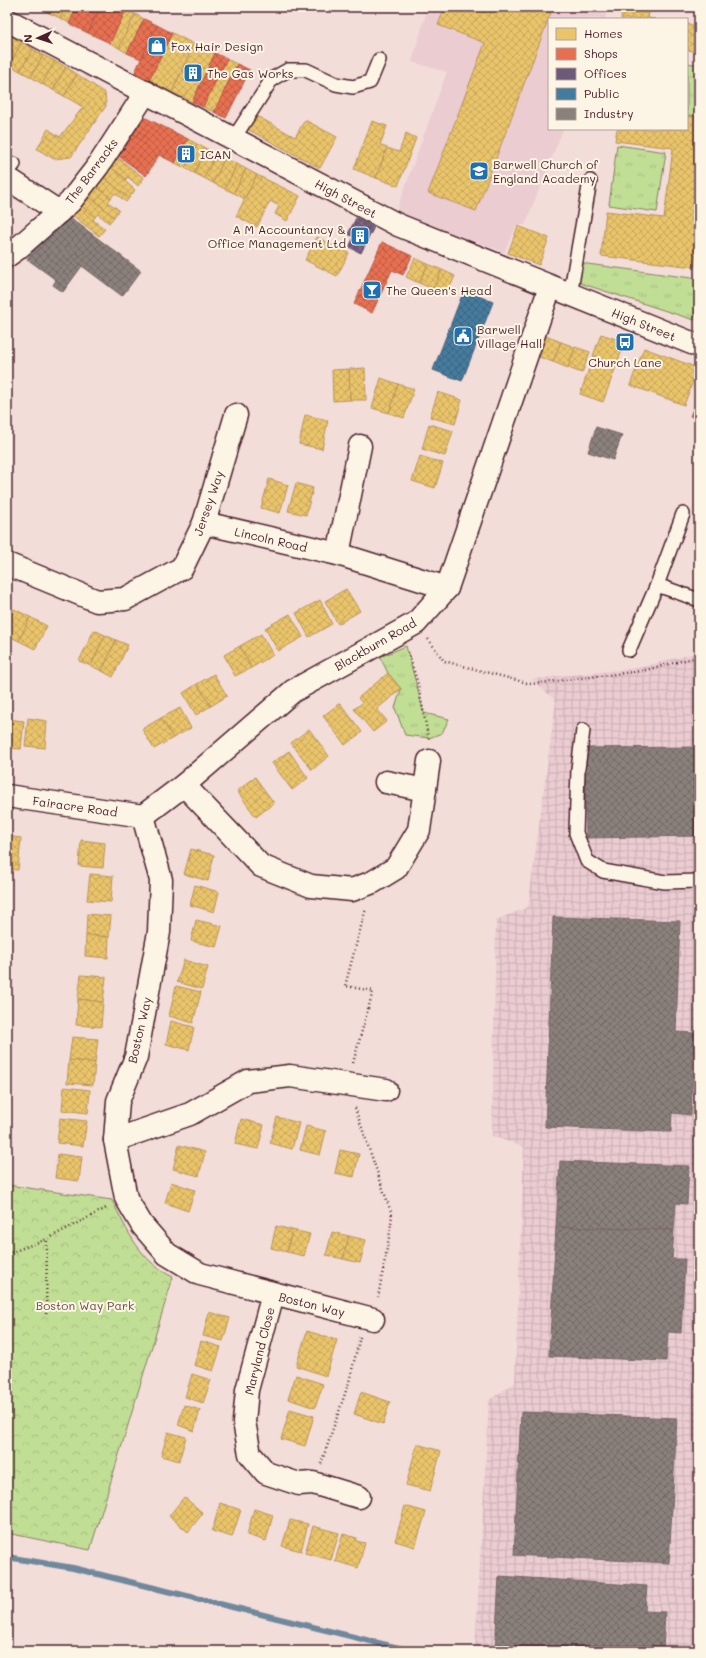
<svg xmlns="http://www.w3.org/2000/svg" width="706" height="1658" font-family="Mali,sans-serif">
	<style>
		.built { fill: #eaccd1 }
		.industrial { fill: url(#industrial-grid) }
		.grass { fill: url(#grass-tufts); stroke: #867e60 }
		.park { fill: url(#park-crowns); stroke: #867e60 }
		.homes { fill: url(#homes-cross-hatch); stroke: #b99257 }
		.shops { fill: url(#shops-cross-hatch); stroke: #b85746 }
		.offices { fill: url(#offices-cross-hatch); stroke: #624862 }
		.public { fill: url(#public-cross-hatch); stroke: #465f7b }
		.industry { fill: url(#industry-cross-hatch); stroke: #776464 }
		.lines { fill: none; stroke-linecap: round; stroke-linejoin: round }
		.stream { stroke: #6f889c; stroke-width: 6 }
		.lane-casing { stroke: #4a1f2b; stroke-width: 16 }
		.street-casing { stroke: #4a1f2b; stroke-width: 25 }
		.secondary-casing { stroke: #4a1f2b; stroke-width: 25 }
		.path { stroke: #4a1f2b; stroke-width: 2.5; stroke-dasharray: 1 3; stroke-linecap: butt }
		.lane { stroke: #fcf5e5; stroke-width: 13 }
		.street { stroke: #fcf5e5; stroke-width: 22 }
		.secondary { stroke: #fcf5e5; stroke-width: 22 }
		.labels { text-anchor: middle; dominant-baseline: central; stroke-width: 4; stroke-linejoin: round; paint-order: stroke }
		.poi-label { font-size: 12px; fill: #4a1f2b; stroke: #fcf5e5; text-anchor: start }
		.street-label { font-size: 12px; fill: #4a1f2b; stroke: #fcf5e5 }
		.park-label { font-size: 12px; fill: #684f46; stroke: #fcf5e5 }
	</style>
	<defs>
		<pattern id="industrial-grid" width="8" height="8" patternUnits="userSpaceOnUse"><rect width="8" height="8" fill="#eaccd1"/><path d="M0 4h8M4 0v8" fill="none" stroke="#caafb4"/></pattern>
		<pattern id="grass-tufts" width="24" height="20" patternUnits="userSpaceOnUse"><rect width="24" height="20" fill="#c1de95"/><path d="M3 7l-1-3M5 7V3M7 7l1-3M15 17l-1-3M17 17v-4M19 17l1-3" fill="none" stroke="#a7be81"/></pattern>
		<pattern id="park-crowns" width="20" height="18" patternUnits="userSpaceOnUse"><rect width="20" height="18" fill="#c1de95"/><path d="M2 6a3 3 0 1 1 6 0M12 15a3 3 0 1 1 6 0" fill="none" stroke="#a7be81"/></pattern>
		<pattern id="homes-cross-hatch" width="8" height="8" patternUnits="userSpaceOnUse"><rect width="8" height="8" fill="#e9c46a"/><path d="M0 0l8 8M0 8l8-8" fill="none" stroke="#c9a85c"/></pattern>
		<pattern id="shops-cross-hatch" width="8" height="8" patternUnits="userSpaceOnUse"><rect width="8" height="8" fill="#e76f51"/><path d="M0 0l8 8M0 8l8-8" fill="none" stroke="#bd5b43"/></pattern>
		<pattern id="offices-cross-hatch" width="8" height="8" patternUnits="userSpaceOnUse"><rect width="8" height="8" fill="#6d597a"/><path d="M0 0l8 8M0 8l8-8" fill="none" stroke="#84728b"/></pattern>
		<pattern id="public-cross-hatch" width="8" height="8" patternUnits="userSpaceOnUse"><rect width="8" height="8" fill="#457b9d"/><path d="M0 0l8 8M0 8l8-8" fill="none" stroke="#3c6480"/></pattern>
		<pattern id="industry-cross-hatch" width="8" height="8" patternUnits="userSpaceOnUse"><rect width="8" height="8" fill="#8a817c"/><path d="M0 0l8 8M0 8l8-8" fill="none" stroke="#736966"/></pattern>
	</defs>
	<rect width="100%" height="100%" fill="#f2ddd9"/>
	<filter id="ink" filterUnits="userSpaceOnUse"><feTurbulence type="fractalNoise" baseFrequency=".025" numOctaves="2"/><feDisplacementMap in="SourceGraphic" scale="8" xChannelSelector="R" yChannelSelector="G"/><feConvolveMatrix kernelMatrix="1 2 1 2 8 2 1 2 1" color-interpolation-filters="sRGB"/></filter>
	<g filter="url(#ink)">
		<polygon class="built" points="428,7 607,7 605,19 549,19 549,129 563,129 525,225 517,225 504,252 396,212 447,72 412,62"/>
		<polygon class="industrial" points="699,649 699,1651 475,1651 489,1400 515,1383 524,1147 492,1136 496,920 528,907 556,701 532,679 639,668 695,653"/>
		<g class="grass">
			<polygon points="687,63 699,65 699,117 687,115"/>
			<polygon points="617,145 666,152 657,212 609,205"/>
			<polygon points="580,263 699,279 699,294 694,320 577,282"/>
			<polygon points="406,646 424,713 449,719 442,733 429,738 405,735 395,708 401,689 388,673 380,657"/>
		</g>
		<path class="park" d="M7,1185L112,1200C127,1231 141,1262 173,1277L90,1550L7,1533Z"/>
		<g class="homes">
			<polygon points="38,7 53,7 49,13"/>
			<polygon points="53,7 66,7 60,18 49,13"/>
			<polygon points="66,7 77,7 69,23 60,18"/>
			<polygon points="445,7 553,7 476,211 428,193 485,43 438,25"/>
			<polygon points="622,7 650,7 648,18 656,19 621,19"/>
			<polygon points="126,10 135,14 119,48 110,43"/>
			<polygon points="135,14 144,19 127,53 119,48"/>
			<polygon points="687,24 697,25 693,51 687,50"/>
			<polygon points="172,33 194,44 172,92 149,81"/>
			<polygon points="10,35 22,42 9,65 7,64 7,41"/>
			<polygon points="22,42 33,49 20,71 9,65"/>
			<polygon points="194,44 215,53 192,102 172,92"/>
			<polygon points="33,49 43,55 31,77 20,71"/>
			<polygon points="43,55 55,61 42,84 31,77"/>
			<polygon points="227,59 237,64 214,112 203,107"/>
			<polygon points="55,61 66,67 53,90 42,84"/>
			<polygon points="66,67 77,74 64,96 53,90"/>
			<polygon points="77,74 105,93 106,106 71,157 54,159 37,149 48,129 60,137 83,107 64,96"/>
			<polygon points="255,115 295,137 305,120 337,137 320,168 247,129"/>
			<polygon points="687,116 699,117 699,226 694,267 601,256 606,211 664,218 673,148 615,141 617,129 687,129"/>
			<polygon points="372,121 387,126 380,145 387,148 376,178 354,169"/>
			<polygon points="406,133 416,138 398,186 376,178 387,148 399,152"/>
			<polygon points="188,139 197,144 185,168 175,163"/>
			<polygon points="197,144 207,149 194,173 185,168"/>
			<polygon points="207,149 216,154 204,178 194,173"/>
			<polygon points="112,153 144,178 138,186 128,177 126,179 105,163"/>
			<polygon points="216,154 225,158 213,183 204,178"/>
			<polygon points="225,158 237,164 225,189 213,183"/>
			<polygon points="105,163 126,179 125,181 135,190 129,198 97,172"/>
			<polygon points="237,164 246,169 234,193 225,189"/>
			<polygon points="246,169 257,175 245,199 234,193"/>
			<polygon points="97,172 129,198 126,202 115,193 111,198 90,182"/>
			<polygon points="257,175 300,196 287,221 275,214 279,206 270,201 257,227 236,216"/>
			<polygon points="90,182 111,198 108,202 119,210 114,217 82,191"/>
			<polygon points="82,191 114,217 109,223 98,214 95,217 75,201"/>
			<polygon points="75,201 95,217 93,220 105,229 99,236 67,211"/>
			<polygon points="518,226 549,238 539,265 508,253"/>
			<polygon points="317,237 349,253 337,276 305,260"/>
			<polygon points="415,258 428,264 419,283 406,277"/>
			<polygon points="428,264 442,270 433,289 419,283"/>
			<polygon points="442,270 455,276 446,296 433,289"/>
			<polygon points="601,334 625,342 603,402 580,394 590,366 594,368 598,358 593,356"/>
			<polygon points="546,336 561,342 553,362 539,357"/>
			<polygon points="561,342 575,347 568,368 553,362"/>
			<polygon points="575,347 590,352 582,373 568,368"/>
			<polygon points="644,348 698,368 684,405 630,385"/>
			<polygon points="365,368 366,400 350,400 349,369"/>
			<polygon points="349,369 350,400 333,401 332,370"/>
			<polygon points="381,378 398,384 389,413 372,408"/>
			<polygon points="398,384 414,389 404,418 389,413"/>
			<polygon points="438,392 462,400 455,424 430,417"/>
			<polygon points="305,415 328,420 322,449 299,444"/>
			<polygon points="429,424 453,431 445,456 422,449"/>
			<polygon points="420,456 443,463 435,488 412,481"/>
			<polygon points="269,479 288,485 280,513 261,508"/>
			<polygon points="296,483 313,488 306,515 288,511"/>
			<polygon points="346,589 360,611 338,624 325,601"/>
			<polygon points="320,600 332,624 309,637 296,613"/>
			<polygon points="14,609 30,617 19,641 7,635 7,623"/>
			<polygon points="290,614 303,637 278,651 265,628"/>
			<polygon points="30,617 47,626 35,649 19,641"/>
			<polygon points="94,630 105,635 91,666 79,661"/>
			<polygon points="261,634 273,655 251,668 240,646"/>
			<polygon points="105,635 116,640 102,671 91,666"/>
			<polygon points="116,640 128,645 113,677 102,671"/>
			<polygon points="240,646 251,668 235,676 224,655"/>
			<polygon points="388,673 401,689 377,709 387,721 373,732 354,709 362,703 358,698"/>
			<polygon points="214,674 227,696 211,706 197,684"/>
			<polygon points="197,684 211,706 196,715 183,693"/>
			<polygon points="340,703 362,732 345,745 323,716"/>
			<polygon points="180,708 191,728 173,738 161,718"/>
			<polygon points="28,718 47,721 45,748 25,746"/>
			<polygon points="161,718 173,738 154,749 142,729"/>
			<polygon points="7,719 24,721 21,749 7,748"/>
			<polygon points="309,729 329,756 312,770 291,743"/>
			<polygon points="289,751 308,778 292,790 272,763"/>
			<polygon points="255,777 274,803 256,817 237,791"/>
			<polygon points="7,836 21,838 18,870 7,869"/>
			<polygon points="81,840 105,843 103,868 79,866"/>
			<polygon points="191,849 214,855 208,881 184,874"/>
			<polygon points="90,874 113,876 111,902 87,900"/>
			<polygon points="195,885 219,892 214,912 190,905"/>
			<polygon points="87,914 111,916 109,937 86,935"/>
			<polygon points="196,920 222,926 216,947 191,941"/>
			<polygon points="86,935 109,937 108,958 85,956"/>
			<polygon points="184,960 208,967 202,989 177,982"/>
			<polygon points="81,975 106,977 103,1002 78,999"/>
			<polygon points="176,986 201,992 193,1023 169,1016"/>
			<polygon points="78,999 103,1002 101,1027 76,1025"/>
			<polygon points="171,1021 194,1027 189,1050 166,1044"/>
			<polygon points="72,1037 98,1039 95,1063 69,1060"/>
			<polygon points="69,1060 95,1063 93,1085 67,1083"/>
			<polygon points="64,1087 90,1090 88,1113 62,1110"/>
			<polygon points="277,1117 299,1123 292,1149 270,1143"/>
			<polygon points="60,1118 87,1121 83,1146 57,1143"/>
			<polygon points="241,1119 264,1125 258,1149 235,1144"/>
			<polygon points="306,1126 326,1131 320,1155 300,1150"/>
			<polygon points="179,1145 205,1152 199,1176 173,1169"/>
			<polygon points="340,1150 359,1154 354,1177 335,1173"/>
			<polygon points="58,1154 82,1157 79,1181 55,1178"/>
			<polygon points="171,1182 195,1190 188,1211 165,1203"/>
			<polygon points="276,1226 292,1230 287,1252 271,1248"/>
			<polygon points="292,1230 310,1234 304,1256 287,1252"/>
			<polygon points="332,1232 349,1236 343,1259 326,1255"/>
			<polygon points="349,1236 366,1240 360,1263 343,1259"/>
			<polygon points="209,1312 230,1318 223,1341 203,1336"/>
			<polygon points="307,1331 337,1340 326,1376 296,1366"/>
			<polygon points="201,1341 221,1347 213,1371 194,1365"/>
			<polygon points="192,1374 211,1380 203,1403 185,1397"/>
			<polygon points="296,1375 323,1384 315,1408 288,1399"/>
			<polygon points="361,1392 390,1402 383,1424 354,1414"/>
			<polygon points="184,1405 200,1410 194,1431 178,1425"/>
			<polygon points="290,1409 314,1416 305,1446 281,1439"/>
			<polygon points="168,1432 186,1437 179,1461 161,1456"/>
			<polygon points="417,1444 441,1451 430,1491 406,1485"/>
			<polygon points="184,1497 203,1513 188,1532 169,1516"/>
			<polygon points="220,1503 241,1510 232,1537 212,1531"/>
			<polygon points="405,1506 426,1512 415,1547 395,1541"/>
			<polygon points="254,1509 273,1515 266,1541 247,1535"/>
			<polygon points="290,1520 308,1524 301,1551 282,1546"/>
			<polygon points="313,1526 339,1533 331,1560 305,1553"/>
			<polygon points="343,1534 357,1538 356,1541 365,1543 358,1568 335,1561"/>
		</g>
		<g class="shops">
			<polygon points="77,7 100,7 88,33 69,24"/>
			<polygon points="100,7 121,7 126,10 110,43 88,33"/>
			<polygon points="144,19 157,25 141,59 127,53"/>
			<polygon points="157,25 172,33 149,81 134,74"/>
			<polygon points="215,53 227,59 203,107 192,102"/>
			<polygon points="237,64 250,70 226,118 214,112"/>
			<polygon points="140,115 188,139 175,163 159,155 146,176 113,152"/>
			<polygon points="382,242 412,256 403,275 392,270 372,313 354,304"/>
			<polygon points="699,395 699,420 690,416"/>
		</g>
		<polygon class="offices" points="356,218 374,227 361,253 349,247 354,237 348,234"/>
		<polygon class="public" points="464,290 493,302 462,381 433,370"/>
		<g class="industry">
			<polygon points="63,212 141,271 122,296 82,266 63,292 53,285 56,280 27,259"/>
			<polygon points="596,427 622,435 613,460 588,452"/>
			<polygon points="699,747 699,836 586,838 585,748"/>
			<polygon points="553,917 680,921 676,1032 694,1033 691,1115 672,1113 671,1132 545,1127"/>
			<polygon points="560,1161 689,1166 687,1204 676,1203 674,1230 556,1227"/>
			<polygon points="556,1227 674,1230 672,1259 685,1259 681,1333 668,1332 666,1361 549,1356"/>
			<polygon points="521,1412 677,1418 669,1563 514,1555"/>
			<polygon points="499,1576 647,1586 645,1611 665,1612 663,1651 495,1651"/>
		</g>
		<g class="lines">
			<polyline class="stream" points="7,1557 73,1568 411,1651"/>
			<defs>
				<g id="lane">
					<polyline points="234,138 272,79 288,70 306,70 336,84 353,87 370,82 379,60"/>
					<polyline points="7,173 14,164"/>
					<polyline points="570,295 590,181"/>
					<polyline points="657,585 683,514"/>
					<polyline points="629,650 657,585 699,600"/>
					<polyline points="583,730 578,769 576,833 587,861 603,871 665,882 699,881"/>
				</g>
				<g id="street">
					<polyline points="7,178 59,212"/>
					<polyline points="7,256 17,249 70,202 98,166 146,92"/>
					<polyline points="204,523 338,554 447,588"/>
					<polyline points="338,554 360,446"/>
					<polyline points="7,564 97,601 125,599 182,568 204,523 236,415"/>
					<polyline points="386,782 425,790"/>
					<polyline points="184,785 261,866 311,886 352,890 373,882 396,868 419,830 429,761"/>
					<polyline points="7,796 143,816"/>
					<polyline points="143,816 184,785 293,691 416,623 447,588 550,287"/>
					<polyline points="143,816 161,880 159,932 136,1057 118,1101 115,1140 126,1198 142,1225 167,1254 200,1274 373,1319"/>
					<polyline points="115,1140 190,1114 248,1081 290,1076 386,1090"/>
					<polyline points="273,1294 247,1390 244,1422 250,1454 266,1473 299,1484 313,1483 359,1497"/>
				</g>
				<polyline id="secondary" points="7,20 398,225 699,346"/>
			</defs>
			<use href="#lane" class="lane-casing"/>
			<use href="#street" class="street-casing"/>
			<use href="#secondary" class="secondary-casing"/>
			<g class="path">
				<polyline points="428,639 444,661 531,684 642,671 697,657 699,655"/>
				<polyline points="408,652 418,684 429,741"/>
				<polyline points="353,1063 373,991 345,986 366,908"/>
				<polyline points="355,1108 392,1215 390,1232 378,1297"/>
				<polyline points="7,1254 47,1239 108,1207"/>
				<polyline points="46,1314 47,1239"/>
				<polyline points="321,1464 349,1382 360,1337"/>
			</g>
			<use href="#lane" class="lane"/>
			<use href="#street" class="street"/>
			<use href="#secondary" class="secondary"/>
		</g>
	</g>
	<defs>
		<symbol id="shop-square" viewBox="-11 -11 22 22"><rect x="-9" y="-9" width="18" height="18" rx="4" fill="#1f6fb2" stroke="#fcf5e5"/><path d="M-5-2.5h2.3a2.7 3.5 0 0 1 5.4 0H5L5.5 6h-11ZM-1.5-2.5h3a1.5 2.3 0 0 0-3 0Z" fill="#fff"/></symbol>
		<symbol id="building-square" viewBox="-11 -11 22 22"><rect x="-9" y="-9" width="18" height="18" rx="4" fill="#1f6fb2" stroke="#fcf5e5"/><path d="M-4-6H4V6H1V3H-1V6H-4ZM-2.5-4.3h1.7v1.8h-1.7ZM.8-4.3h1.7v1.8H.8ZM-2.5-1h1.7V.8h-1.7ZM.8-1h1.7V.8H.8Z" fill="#fff"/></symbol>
		<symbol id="school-square" viewBox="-11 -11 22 22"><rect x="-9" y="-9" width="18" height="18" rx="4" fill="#1f6fb2" stroke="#fcf5e5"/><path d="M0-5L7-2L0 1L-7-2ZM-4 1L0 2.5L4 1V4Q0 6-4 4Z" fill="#fff"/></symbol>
		<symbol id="bar-square" viewBox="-11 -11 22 22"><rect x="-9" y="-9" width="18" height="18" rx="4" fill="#1f6fb2" stroke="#fcf5e5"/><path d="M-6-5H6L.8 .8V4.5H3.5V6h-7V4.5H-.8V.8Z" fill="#fff"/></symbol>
		<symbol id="civic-square" viewBox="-11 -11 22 22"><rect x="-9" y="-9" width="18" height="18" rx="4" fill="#1f6fb2" stroke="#fcf5e5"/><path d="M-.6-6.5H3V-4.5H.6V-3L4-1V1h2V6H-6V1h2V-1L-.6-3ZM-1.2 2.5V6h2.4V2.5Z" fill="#fff"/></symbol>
		<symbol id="bus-square" viewBox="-11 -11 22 22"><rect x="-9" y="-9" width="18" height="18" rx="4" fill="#1f6fb2" stroke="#fcf5e5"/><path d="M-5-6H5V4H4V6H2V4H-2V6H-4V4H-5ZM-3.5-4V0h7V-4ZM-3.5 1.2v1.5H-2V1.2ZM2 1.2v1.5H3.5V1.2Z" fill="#fff"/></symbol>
	</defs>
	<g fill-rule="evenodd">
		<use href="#shop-square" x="146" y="35" width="22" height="22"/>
		<use href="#building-square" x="182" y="62" width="22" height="22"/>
		<use href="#building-square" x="175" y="143" width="22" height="22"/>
		<use href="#school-square" x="468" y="160" width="22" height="22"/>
		<use href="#building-square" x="349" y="225" width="22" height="22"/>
		<use href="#bar-square" x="361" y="279" width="22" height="22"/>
		<use href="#civic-square" x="452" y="325" width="22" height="22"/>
		<use href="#bus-square" x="614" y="331" width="22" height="22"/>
	</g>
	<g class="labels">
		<g class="poi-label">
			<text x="171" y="46">Fox Hair Design</text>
			<text x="207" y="73">The Gas Works</text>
			<text x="200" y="154">ICAN</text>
			<text x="493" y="164">Barwell Church of<tspan x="493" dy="14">England Academy</tspan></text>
			<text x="346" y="229" text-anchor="end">A M Accountancy &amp;<tspan x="346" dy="14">Office Management Ltd</tspan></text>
			<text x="386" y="290">The Queen's Head</text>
			<text x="477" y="329">Barwell<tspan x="477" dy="14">Village Hall</tspan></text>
			<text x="625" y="362" text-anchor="middle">Church Lane</text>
		</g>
		<g class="street-label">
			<text transform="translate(91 171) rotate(-53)">The Barracks</text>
			<text transform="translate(346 198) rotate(28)">High Street</text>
			<text transform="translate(644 324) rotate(22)">High Street</text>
			<text transform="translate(208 503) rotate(-71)">Jersey Way</text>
			<text transform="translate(271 539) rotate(13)">Lincoln Road</text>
			<text transform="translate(375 644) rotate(-30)">Blackburn Road</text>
			<text transform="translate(75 806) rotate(8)">Fairacre Road</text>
			<text transform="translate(139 1030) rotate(-77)">Boston Way</text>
			<text transform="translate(312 1304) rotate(14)">Boston Way</text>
			<text transform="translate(259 1351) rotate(-76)">Maryland Close</text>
		</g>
		<g class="park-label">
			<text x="85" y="1305">Boston Way Park</text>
		</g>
	</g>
	<rect width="706" height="1658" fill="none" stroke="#fcf5e5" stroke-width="24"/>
	<rect x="12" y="12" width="682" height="1634" fill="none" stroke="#4a1f2b" stroke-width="1.5" filter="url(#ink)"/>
	<rect x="548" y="18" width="140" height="112" fill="#fcf5e5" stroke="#b59f9b"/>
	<rect x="556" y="28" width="20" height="12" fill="#e9c46a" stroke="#b59f9b"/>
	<text x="584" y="38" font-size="12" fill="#4a1f2b">Homes</text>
	<rect x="556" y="48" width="20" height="12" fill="#e76f51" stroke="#b59f9b"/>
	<text x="584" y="58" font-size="12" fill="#4a1f2b">Shops</text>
	<rect x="556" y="68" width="20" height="12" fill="#6d597a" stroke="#b59f9b"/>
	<text x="584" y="78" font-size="12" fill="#4a1f2b">Offices</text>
	<rect x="556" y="88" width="20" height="12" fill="#457b9d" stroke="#b59f9b"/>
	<text x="584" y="98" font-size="12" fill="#4a1f2b">Public</text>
	<rect x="556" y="108" width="20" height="12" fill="#8a817c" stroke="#b59f9b"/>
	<text x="584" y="118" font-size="12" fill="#4a1f2b">Industry</text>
	<g transform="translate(38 38) rotate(267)" stroke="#fcf5e5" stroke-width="3" paint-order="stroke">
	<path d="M0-3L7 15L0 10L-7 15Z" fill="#4a1f2b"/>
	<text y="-6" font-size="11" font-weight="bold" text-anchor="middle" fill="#4a1f2b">N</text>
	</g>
</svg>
